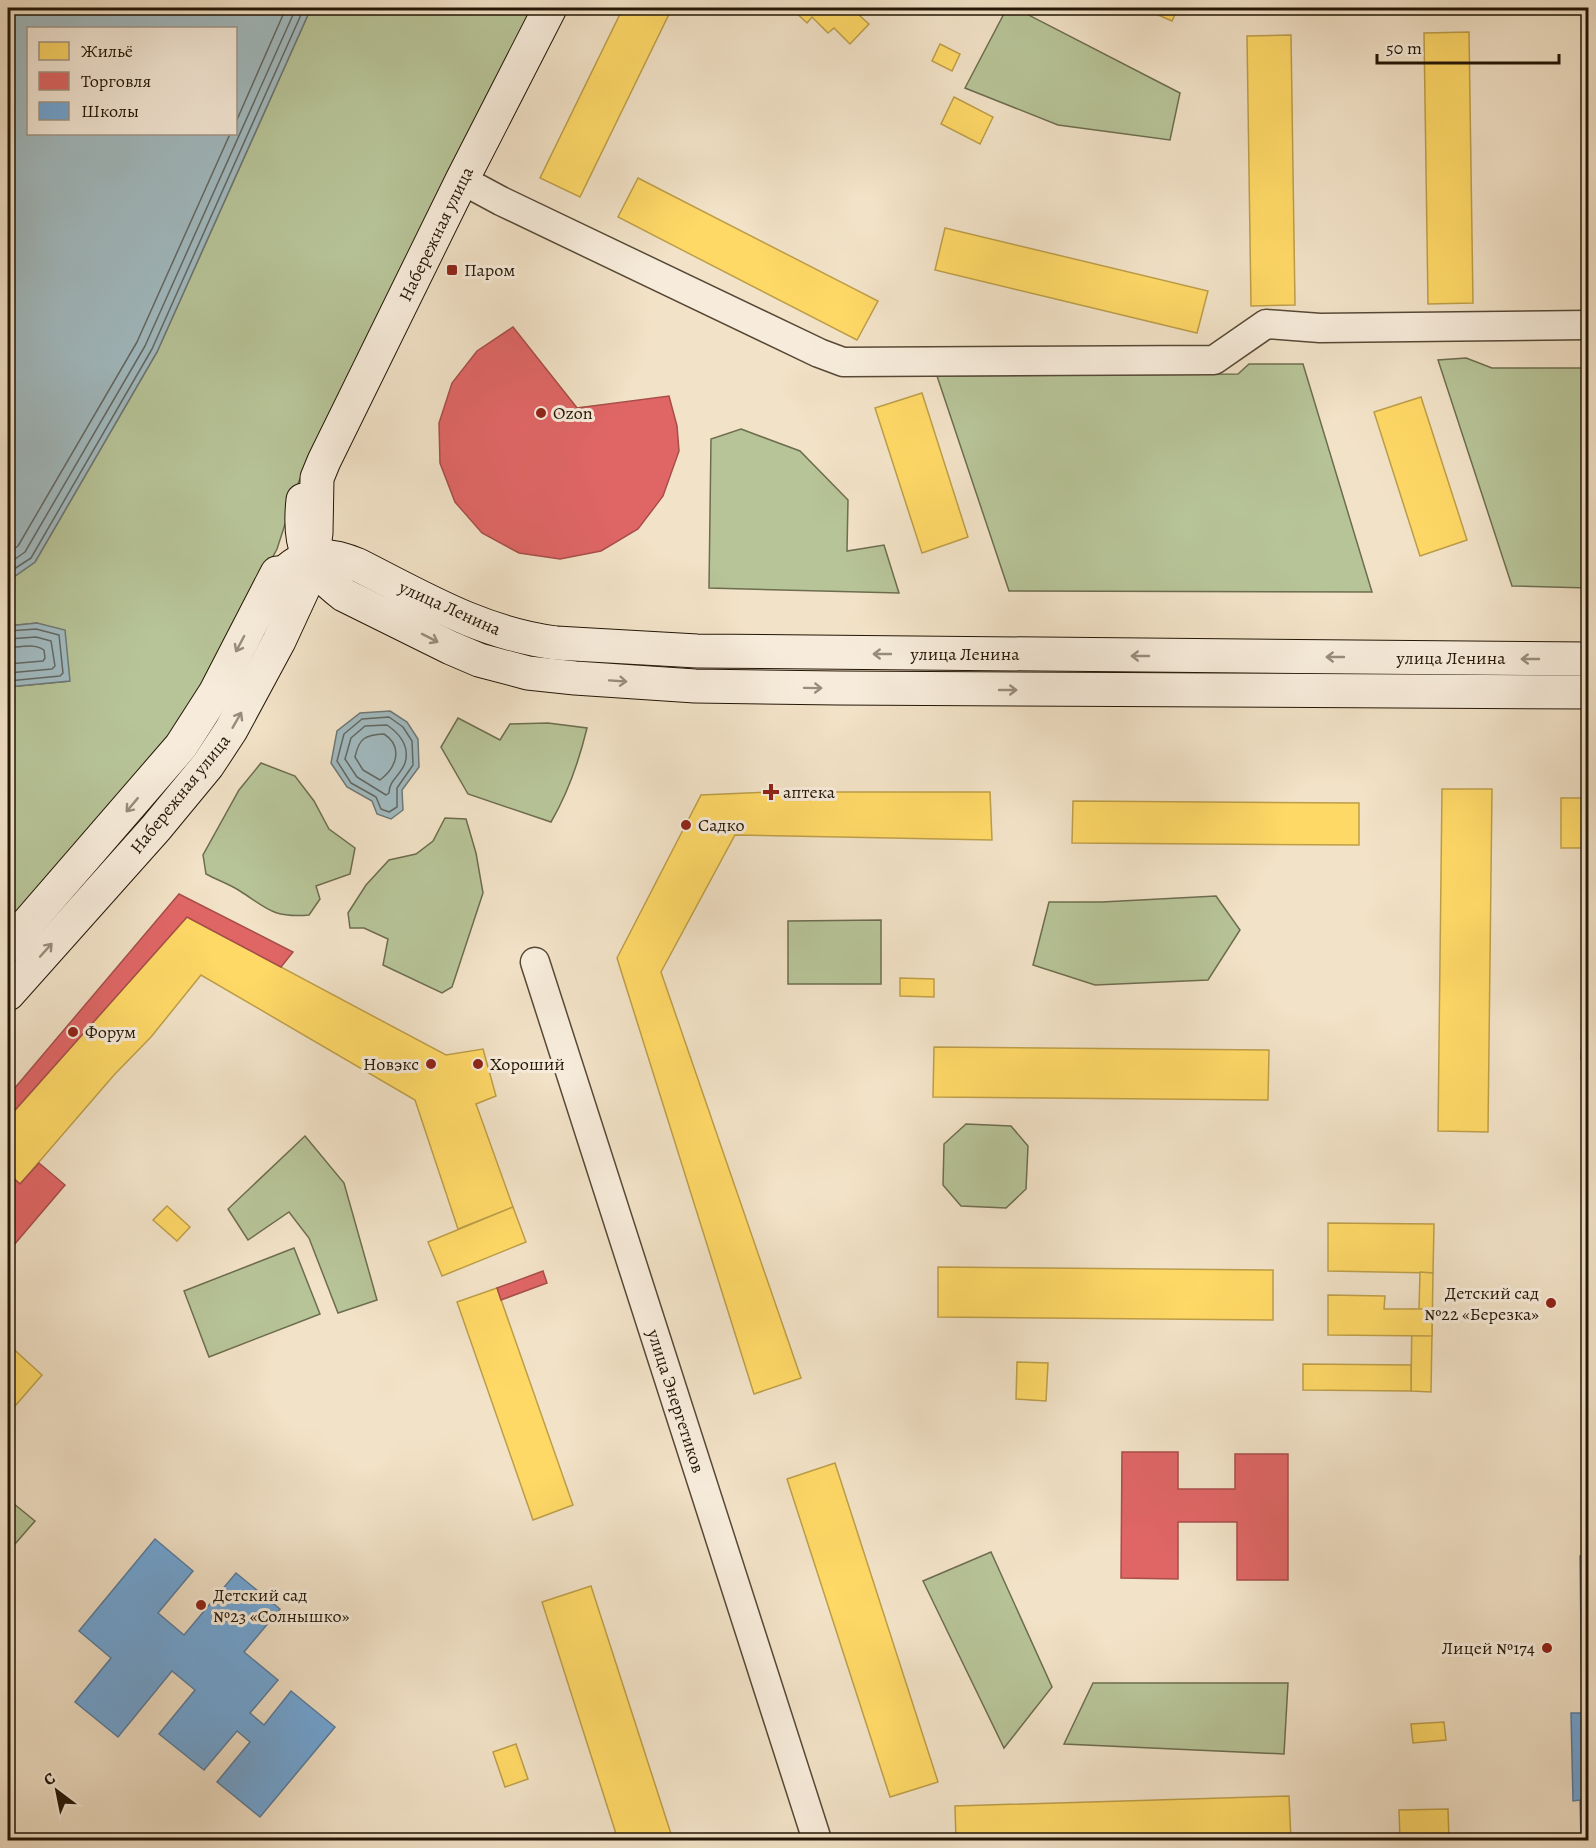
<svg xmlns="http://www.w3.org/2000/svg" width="1596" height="1848" font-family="Alegreya,serif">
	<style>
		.green { fill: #b7c498; stroke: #6d6d4f; stroke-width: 1.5 }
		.water { fill: #a1bac0; stroke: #6f7876; stroke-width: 1.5; fill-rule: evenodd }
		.homes { fill: #ffd966; stroke: #bd9e49; stroke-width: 1.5 }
		.shops { fill: #e06666; stroke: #a74e49; stroke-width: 1.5 }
		.schools { fill: #6fa8dc; stroke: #587c9c; stroke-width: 1.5 }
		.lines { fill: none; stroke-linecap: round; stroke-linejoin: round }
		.shore { stroke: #626863; stroke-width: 1.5 }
		.street-casing { stroke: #574936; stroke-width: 31 }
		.secondary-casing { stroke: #231606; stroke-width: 35 }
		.street { stroke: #f7ecdb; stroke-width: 28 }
		.secondary { stroke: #f7ecdb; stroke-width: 33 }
		.oneway { stroke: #988c7b }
		.poi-dot { fill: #8f2418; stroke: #f7ecdb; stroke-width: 2 }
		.labels { text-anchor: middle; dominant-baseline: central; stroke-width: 6; stroke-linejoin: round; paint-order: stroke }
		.street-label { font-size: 18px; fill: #231606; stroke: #f7ecdb }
		.poi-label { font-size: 18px; fill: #231606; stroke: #f7ecdb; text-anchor: start }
	</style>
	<rect width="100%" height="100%" fill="#f2e2c7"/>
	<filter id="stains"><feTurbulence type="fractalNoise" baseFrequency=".00333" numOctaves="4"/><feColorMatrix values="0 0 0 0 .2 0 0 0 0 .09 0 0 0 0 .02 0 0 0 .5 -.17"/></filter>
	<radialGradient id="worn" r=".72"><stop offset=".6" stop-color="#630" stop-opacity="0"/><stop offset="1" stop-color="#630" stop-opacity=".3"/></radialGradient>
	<g class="green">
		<polygon points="311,8 533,8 404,274 299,481 277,549 181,728 8,930 8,687 69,681 37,623 8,626 8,581 35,562 157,352"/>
		<polygon points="1007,8 1015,8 1180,93 1170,140 1058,125 965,88"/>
		<polygon points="1466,358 1492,368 1588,368 1588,588 1512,586 1438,360"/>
		<polygon points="1249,364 1303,364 1372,592 1009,591 937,376 1238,374"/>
		<polygon points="741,429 800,451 848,500 847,551 884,545 899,593 709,588 711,439"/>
		<path d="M458,718L500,740L510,724L548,723L587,728C579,761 568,793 551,822L468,794L441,747Z"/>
		<path d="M261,763L295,776L314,801L329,829L355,848L350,874L316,886L320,899L309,915C273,918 268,909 240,891C229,884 217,880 206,874L203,855L239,790Z"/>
		<polygon points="445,818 466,819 476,853 483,893 452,987 442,993 383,965 388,939 364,928 350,928 348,913 366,885 389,860 416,854 433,841"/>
		<polygon points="1216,896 1240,930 1208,980 1095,985 1033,965 1049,902 1102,902"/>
		<polygon points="881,920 881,984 788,984 788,921"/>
		<polygon points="1588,944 1588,1058 1581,1059"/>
		<polygon points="966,1124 1011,1126 1028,1146 1026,1189 1006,1208 961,1206 943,1185 944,1144"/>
		<polygon points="305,1136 344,1183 377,1300 338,1313 309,1238 289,1212 248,1240 228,1209"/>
		<polygon points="294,1248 320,1314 209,1357 184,1291"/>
		<polygon points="8,1499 35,1521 8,1552"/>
		<polygon points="991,1552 1052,1687 1004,1748 923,1581"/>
		<polygon points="1093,1683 1288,1683 1284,1754 1064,1744"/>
	</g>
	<g class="water">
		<path d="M8,8H311L157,352L35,562L8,581ZM28,28H236V134H28Z"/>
		<polygon points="37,623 65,630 70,681 8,687 8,626"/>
		<polygon points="390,711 407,722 418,739 419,767 402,790 403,810 391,819 377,814 372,801 347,787 331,763 337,731 360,713"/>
	</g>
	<g class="homes">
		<polygon points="623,8 672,8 580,197 540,178"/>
		<polygon points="791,8 868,8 860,16 869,24 850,44 834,28 828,33 812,17 807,23"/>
		<polygon points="1142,8 1178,8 1172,21"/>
		<polygon points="1469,32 1473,303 1428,304 1424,33"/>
		<polygon points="1291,35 1295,305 1251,306 1247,36"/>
		<polygon points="940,44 960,54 952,71 932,61"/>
		<polygon points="954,97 993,117 980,144 941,124"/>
		<polygon points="638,178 878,301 857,340 618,217"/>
		<polygon points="945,228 1208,291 1197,333 935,270"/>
		<polygon points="545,368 577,408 631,402 624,472 582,475 560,518 499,488 521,445 495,406"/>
		<polygon points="922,393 968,537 922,553 875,408"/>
		<polygon points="1421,397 1467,540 1420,556 1374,412"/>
		<polygon points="1442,789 1492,789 1488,1132 1438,1131"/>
		<polygon points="771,792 990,792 992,840 735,835 661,972 801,1378 754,1394 617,958 701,795"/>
		<rect x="1561" y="798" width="27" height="50"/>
		<polygon points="1073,801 1359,803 1359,845 1072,843"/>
		<polygon points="187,917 446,1055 483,1049 496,1096 476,1104 513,1207 458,1229 415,1100 201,975 151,1037 114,1075 20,1184 8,1173 8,1118"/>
		<polygon points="900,978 934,979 934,997 900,996"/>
		<polygon points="934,1047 1269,1050 1268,1100 933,1097"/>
		<polygon points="167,1206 190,1227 177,1241 153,1220"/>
		<polygon points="513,1207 526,1242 442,1276 428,1242"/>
		<polygon points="1328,1223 1434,1224 1433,1273 1328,1271"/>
		<polygon points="938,1267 1273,1270 1273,1320 938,1317"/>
		<polygon points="1420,1272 1433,1273 1431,1392 1411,1391 1412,1309 1419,1310"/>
		<polygon points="497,1288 573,1505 533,1520 457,1302"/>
		<polygon points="1328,1295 1385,1296 1384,1309 1432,1309 1432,1336 1328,1335"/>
		<polygon points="8,1344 42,1375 9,1413 8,1412"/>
		<polygon points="1017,1362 1048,1363 1046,1401 1016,1399"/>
		<polygon points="1303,1364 1411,1365 1411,1391 1303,1390"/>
		<polygon points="835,1463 938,1782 890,1797 787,1479"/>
		<polygon points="591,1586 673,1840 618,1840 542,1602"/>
		<polygon points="1444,1722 1446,1740 1413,1743 1411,1724"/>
		<polygon points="516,1744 528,1779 505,1787 493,1752"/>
		<polygon points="1289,1796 1291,1840 956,1840 955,1806"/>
		<polygon points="1448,1809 1449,1840 1400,1840 1399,1810"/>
	</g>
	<g class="shops">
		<polygon points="513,327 577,408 669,396 677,426 679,451 663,496 638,529 601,551 560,559 519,553 482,533 455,502 440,463 439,423 452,383 477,351"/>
		<polygon points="179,894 293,952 281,967 187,917 8,1118 8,1096"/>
		<polygon points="39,1163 65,1185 8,1252 8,1173 20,1184"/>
		<polygon points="543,1271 547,1283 501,1300 497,1288"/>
		<polygon points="1122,1452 1178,1452 1178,1489 1235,1489 1235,1454 1288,1454 1288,1580 1237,1580 1237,1522 1178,1522 1178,1579 1121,1578"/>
	</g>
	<g class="schools">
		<polygon points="155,1539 193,1571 158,1613 184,1635 236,1573 280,1609 244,1652 278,1680 250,1713 264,1725 291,1691 335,1727 260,1817 217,1782 250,1742 237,1731 204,1770 159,1734 195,1690 172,1671 118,1737 75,1702 111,1658 79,1631"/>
		<polygon points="1580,1556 1588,1556 1588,1840 1581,1840 1580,1800 1573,1801 1571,1713 1582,1713"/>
	</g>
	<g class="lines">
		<g class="shore">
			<polyline points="236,122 286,8"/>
			<polyline points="8,553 18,546 137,342 230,134"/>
			<polyline points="8,564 25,552 145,346 296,8"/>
			<polyline points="8,573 31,558 152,349 304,8"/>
			<polyline points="8,631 36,629 59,635 63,673 60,676 8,681"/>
			<polyline points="8,639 36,637 51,641 55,666 52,669 8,673"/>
			<path d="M8,648C20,647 34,643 44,650L45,658L43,661L8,664"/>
			<polygon points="389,717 403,727 412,741 413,765 397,788 397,807 389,812 381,809 376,797 351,783 337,761 344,734 362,719"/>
			<path d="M387,725C400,734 410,746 405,763C401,775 389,780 389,793L386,795L357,777L345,759L351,738L365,726Z"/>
			<path d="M384,734C404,747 396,768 380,780L363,770L355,757C359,738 365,735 384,734Z"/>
		</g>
		<defs>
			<g id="street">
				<polyline points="462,180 501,201 819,353 843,362 1214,360 1266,324 1320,328 1588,325"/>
				<polyline points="535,962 817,1840"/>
			</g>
			<g id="secondary">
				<path d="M303,500C298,546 307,567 344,595L451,648L479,660L528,673L575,678L695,686L838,688L1588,692"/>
				<path d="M268,593C293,556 316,547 358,565C423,598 483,634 556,643L697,651L1588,659"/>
				<polyline points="8,946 181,746 215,693 277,573"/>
				<polyline points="8,994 156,828 208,765 231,730 279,641 303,589 312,560 316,533 317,478 324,461 462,180 550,8"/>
			</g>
		</defs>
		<use href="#street" class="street-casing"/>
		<use href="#secondary" class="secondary-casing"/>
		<use href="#street" class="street"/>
		<use href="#secondary" class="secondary"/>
	</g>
	<defs><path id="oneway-shaft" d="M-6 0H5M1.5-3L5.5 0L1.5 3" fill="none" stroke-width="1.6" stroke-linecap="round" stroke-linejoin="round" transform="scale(1.5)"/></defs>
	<g class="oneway">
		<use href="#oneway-shaft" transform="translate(430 638) rotate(27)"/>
		<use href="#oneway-shaft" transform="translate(240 644) rotate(118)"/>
		<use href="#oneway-shaft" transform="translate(882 654) rotate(-180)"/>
		<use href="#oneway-shaft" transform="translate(1140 656) rotate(-180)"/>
		<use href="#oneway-shaft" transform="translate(1335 657) rotate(-180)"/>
		<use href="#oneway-shaft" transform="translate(1530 659) rotate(-180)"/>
		<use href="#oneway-shaft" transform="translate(618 681) rotate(4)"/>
		<use href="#oneway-shaft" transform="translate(813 688) rotate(1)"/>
		<use href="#oneway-shaft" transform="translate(1008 690)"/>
		<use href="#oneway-shaft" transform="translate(237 720) rotate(-60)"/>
		<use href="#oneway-shaft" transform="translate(132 805) rotate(130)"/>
		<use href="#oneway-shaft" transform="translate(46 950) rotate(-48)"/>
	</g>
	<g class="poi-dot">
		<rect x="446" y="264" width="12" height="12" rx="3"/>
		<circle cx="541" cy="413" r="6"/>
		<path d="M768 783h6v6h6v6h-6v6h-6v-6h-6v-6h6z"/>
		<circle cx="686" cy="825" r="6"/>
		<circle cx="73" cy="1032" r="6"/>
		<circle cx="431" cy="1064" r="6"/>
		<circle cx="478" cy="1064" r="6"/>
		<circle cx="1551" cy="1303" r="6"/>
		<circle cx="201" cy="1605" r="6"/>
		<circle cx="1547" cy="1648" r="6"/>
	</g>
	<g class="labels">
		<g class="street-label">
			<text transform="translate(436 234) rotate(-64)">Набережная улица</text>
			<text transform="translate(450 608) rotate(24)">улица Ленина</text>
			<text x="965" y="654">улица Ленина</text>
			<text x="1451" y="658">улица Ленина</text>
			<text transform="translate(180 794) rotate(-51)">Набережная улица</text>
			<text transform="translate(676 1401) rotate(72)">улица Энергетиков</text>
		</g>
		<g class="poi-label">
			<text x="464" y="270">Паром</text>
			<text x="553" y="413">Ozon</text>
			<text x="783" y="792">аптека</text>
			<text x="698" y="825">Садко</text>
			<text x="85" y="1032">Форум</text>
			<text x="419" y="1064" text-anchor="end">Новэкс</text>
			<text x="490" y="1064">Хороший</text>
			<text x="1539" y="1293" text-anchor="end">Детский сад<tspan x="1539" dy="21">№22 «Березка»</tspan></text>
			<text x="213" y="1595">Детский сад<tspan x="213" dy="21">№23 «Солнышко»</tspan></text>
			<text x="1535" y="1648" text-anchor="end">Лицей №174</text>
		</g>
	</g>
	<rect width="1596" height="1848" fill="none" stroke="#f2e2c7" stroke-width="30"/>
	<rect x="9" y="9" width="1578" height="1830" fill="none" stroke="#231606" stroke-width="3"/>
	<rect x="15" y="15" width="1566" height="1818" fill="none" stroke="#231606" stroke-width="1.5"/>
	<rect x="27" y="27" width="210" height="108" fill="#f7ecdb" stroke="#a29686" stroke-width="1.5"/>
	<rect x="39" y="42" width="30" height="18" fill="#ffd966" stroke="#a29686" stroke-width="1.5"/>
	<text x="81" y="57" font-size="18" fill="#231606">Жильё</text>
	<rect x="39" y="72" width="30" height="18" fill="#e06666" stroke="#a29686" stroke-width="1.5"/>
	<text x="81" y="87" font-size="18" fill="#231606">Торговля</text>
	<rect x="39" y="102" width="30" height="18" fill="#6fa8dc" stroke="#a29686" stroke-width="1.5"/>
	<text x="81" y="117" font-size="18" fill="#231606">Школы</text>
	<g transform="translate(57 1791) rotate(328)" stroke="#f7ecdb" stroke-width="4.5" paint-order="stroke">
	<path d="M0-4.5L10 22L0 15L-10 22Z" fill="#231606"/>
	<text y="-9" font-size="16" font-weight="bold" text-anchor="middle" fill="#231606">С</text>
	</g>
	<path d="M1377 54v9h182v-9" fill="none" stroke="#231606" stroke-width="3"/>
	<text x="1386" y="54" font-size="18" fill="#231606" stroke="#f7ecdb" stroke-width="4.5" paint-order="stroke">50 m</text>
	<rect width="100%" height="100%" filter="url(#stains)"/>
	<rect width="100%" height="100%" fill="url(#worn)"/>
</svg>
